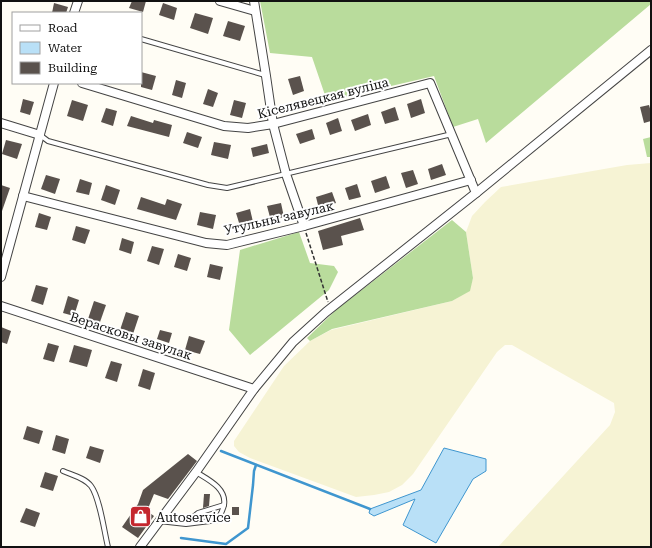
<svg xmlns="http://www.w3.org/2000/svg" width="652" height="548" font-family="'Roboto Serif',serif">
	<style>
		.farmland { fill: #f6f3d4 }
		.forest { fill: #b9dc9c }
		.water { fill: #b9e0f7; stroke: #3f96cf }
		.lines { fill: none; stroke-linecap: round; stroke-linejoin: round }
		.stream { stroke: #3f96cf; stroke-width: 2.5 }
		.building { fill: #5a524d }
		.service-casing { stroke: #444; stroke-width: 6 }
		.minor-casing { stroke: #444; stroke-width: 10 }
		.path { stroke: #333; stroke-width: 1.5; stroke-dasharray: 4 2; stroke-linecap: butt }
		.service { stroke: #fff; stroke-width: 4 }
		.minor { stroke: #fff; stroke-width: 8 }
		.labels { text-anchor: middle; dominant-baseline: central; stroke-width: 4; stroke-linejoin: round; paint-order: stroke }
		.street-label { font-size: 13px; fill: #111; stroke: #fff }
		.poi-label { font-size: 13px; fill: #111; stroke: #fff; text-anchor: start }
	</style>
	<rect width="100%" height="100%" fill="#fffdf5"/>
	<polygon class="farmland" points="651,163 651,547 498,547 610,425 615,412 614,403 512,345 505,345 497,352 413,474 402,485 389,492 374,495 356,497 250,458 239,452 234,446 234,441 284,366 310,341 331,330 452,301 469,291 473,278 466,232 472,216 485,202 501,187 627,165"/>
	<g class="forest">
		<polygon points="260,1 651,1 651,4 486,143 478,119 453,127 434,76 327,101 312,57 270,53"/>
		<polygon points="651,137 651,157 647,157 643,139"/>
		<polygon points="452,220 466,232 473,278 470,291 452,301 332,329 310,341 307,338 336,310"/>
		<polygon points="299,232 310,263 334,266 338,272 329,290 250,355 229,330 240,250"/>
	</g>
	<polygon class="water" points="444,448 486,459 486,471 473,479 436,543 403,525 415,499 374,516 369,513 370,509 421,490"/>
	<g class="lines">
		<g class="stream">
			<polyline points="221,451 370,509"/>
			<polyline points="181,538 226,544 248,528 253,485 254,471 256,465"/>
		</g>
	</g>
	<g class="building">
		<polygon points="132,1 146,1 143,12 129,8"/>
		<polygon points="54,3 68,7 66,13 52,13"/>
		<polygon points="163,3 177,8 174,20 159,15"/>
		<polygon points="195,13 213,18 208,34 190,28"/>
		<polygon points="228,21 245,26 240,41 223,36"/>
		<polygon points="141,72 156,76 152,90 141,87"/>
		<polygon points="300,76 304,91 293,95 288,79"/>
		<polygon points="176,80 186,83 182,98 172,95"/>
		<polygon points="208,89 218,93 213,107 203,104"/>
		<polygon points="23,99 34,102 30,115 20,112"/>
		<polygon points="421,99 425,113 411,118 407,104"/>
		<polygon points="72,100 88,105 83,121 67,116"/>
		<polygon points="234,100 246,103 242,118 230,115"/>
		<polygon points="649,105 651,112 651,121 644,123 640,107"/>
		<polygon points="395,107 399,120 385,124 381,112"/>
		<polygon points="106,108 117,111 113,126 101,122"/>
		<polygon points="368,114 371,125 355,131 351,120"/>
		<polygon points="131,116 153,123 154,120 172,125 169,137 127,126"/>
		<polygon points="338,118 342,131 330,135 326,123"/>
		<polygon points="312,129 315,139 300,144 296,134"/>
		<polygon points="187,132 202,137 198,148 183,143"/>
		<polygon points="6,140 22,144 17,159 2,154"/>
		<polygon points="214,142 231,145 228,159 211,155"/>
		<polygon points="267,144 269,153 253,157 251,148"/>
		<polygon points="442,164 446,175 431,180 428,169"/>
		<polygon points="413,170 418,184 406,188 401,173"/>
		<polygon points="46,175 60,179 55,194 41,189"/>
		<polygon points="386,176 390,188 375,193 371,181"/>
		<polygon points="80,179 92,183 89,195 76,192"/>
		<polygon points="357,184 361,197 349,200 345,188"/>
		<polygon points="1,185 10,188 2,211 1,211"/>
		<polygon points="106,185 120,190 115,205 101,200"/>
		<polygon points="332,192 336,203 319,209 316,197"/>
		<polygon points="141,197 165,205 167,199 182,204 176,220 137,209"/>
		<polygon points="281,203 284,217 271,221 267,206"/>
		<polygon points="250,209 253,222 240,226 236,213"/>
		<polygon points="200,212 216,215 213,229 197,225"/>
		<polygon points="39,213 51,217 47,230 35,227"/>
		<polygon points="360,218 364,230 341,236 343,245 323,250 318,231"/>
		<polygon points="76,226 90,230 85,244 72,240"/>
		<polygon points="122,238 134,242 131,254 119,250"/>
		<polygon points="152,246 164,249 159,265 147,261"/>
		<polygon points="178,254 191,258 187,271 174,267"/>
		<polygon points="210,264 223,267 220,280 207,277"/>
		<polygon points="36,285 48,288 43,305 31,301"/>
		<polygon points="68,296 79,300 74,316 63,313"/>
		<polygon points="94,301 106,305 100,322 88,319"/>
		<polygon points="126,312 139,316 133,334 120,330"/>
		<polygon points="1,327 11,331 7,344 1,342"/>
		<polygon points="160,330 172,333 169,343 157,339"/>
		<polygon points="189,336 205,341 200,354 185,350"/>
		<polygon points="48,343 59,346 54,362 43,359"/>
		<polygon points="74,345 92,350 87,367 69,362"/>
		<polygon points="111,361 122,364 117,382 105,378"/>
		<polygon points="143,369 155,373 150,390 138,386"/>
		<polygon points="27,426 43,431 39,444 23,439"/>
		<polygon points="56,435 69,439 65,454 52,450"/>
		<polygon points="90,446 104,450 100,463 86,458"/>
		<polygon points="188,454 197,461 168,499 154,494 147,511 154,516 138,538 122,527 138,504 143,490"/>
		<polygon points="45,472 58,476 53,491 40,487"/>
		<polygon points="204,494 210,494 209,506 203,508"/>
		<rect x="232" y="507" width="7" height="8"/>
		<polygon points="26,508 40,513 35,527 20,522"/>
	</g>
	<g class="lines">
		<defs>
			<g id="service">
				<polyline points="141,39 265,75"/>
				<polyline points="40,135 48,141 208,185 227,188 452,134"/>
				<path d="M63,471C72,475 85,478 91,486C100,498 104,531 108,547"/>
				<path d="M159,521L186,524L218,520C220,515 223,510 224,505C227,488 207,479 196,472"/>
				<polyline points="186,523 198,513 224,505"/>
			</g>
			<g id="minor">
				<polyline points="220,1 255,11"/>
				<polyline points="254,1 266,76 273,124 286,174 304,226"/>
				<polyline points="74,13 78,1"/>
				<polyline points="82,83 224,126 248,128 273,124 430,83 476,193"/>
				<polyline points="1,123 40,135"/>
				<polyline points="23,196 206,243 227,245 304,226 471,180"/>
				<polyline points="1,277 54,83"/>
				<polyline points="1,306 254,389"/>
				<polyline points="140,547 196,472 254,389 293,342 326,312 476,193 651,50"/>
			</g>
		</defs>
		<use href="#service" class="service-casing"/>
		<use href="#minor" class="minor-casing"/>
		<polyline class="path" points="306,233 328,302"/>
		<use href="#service" class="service"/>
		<use href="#minor" class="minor"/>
	</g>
	<defs>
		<symbol id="shop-square" viewBox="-11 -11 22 22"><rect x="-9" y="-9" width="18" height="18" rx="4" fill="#c4262e" stroke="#fff"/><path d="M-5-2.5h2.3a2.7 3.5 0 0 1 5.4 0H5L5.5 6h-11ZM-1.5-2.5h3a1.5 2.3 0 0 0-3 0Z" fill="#fff"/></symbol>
	</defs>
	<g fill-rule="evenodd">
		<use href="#shop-square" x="128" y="504" width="25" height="25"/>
	</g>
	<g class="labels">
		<g class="street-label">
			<text transform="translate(323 98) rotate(-14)">Кіселявецкая вуліца</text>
			<text transform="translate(279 218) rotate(-13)">Утульны завулак</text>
			<text transform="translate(131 336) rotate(18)">Верасковы завулак</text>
		</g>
		<g class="poi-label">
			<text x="156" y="517">Autoservice</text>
		</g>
	</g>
	<rect width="652" height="548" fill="none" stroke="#111111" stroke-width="4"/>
	<rect x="12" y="12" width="130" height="72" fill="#ffffff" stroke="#a0a0a0"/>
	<rect x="20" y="25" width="20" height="6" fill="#ffffff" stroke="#a0a0a0"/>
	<text x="48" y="32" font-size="12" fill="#111111">Road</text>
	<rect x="20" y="42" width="20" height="12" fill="#b9e0f7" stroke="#a0a0a0"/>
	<text x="48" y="52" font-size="12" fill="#111111">Water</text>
	<rect x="20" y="62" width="20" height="12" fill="#5a524d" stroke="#a0a0a0"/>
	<text x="48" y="72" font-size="12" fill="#111111">Building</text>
</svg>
